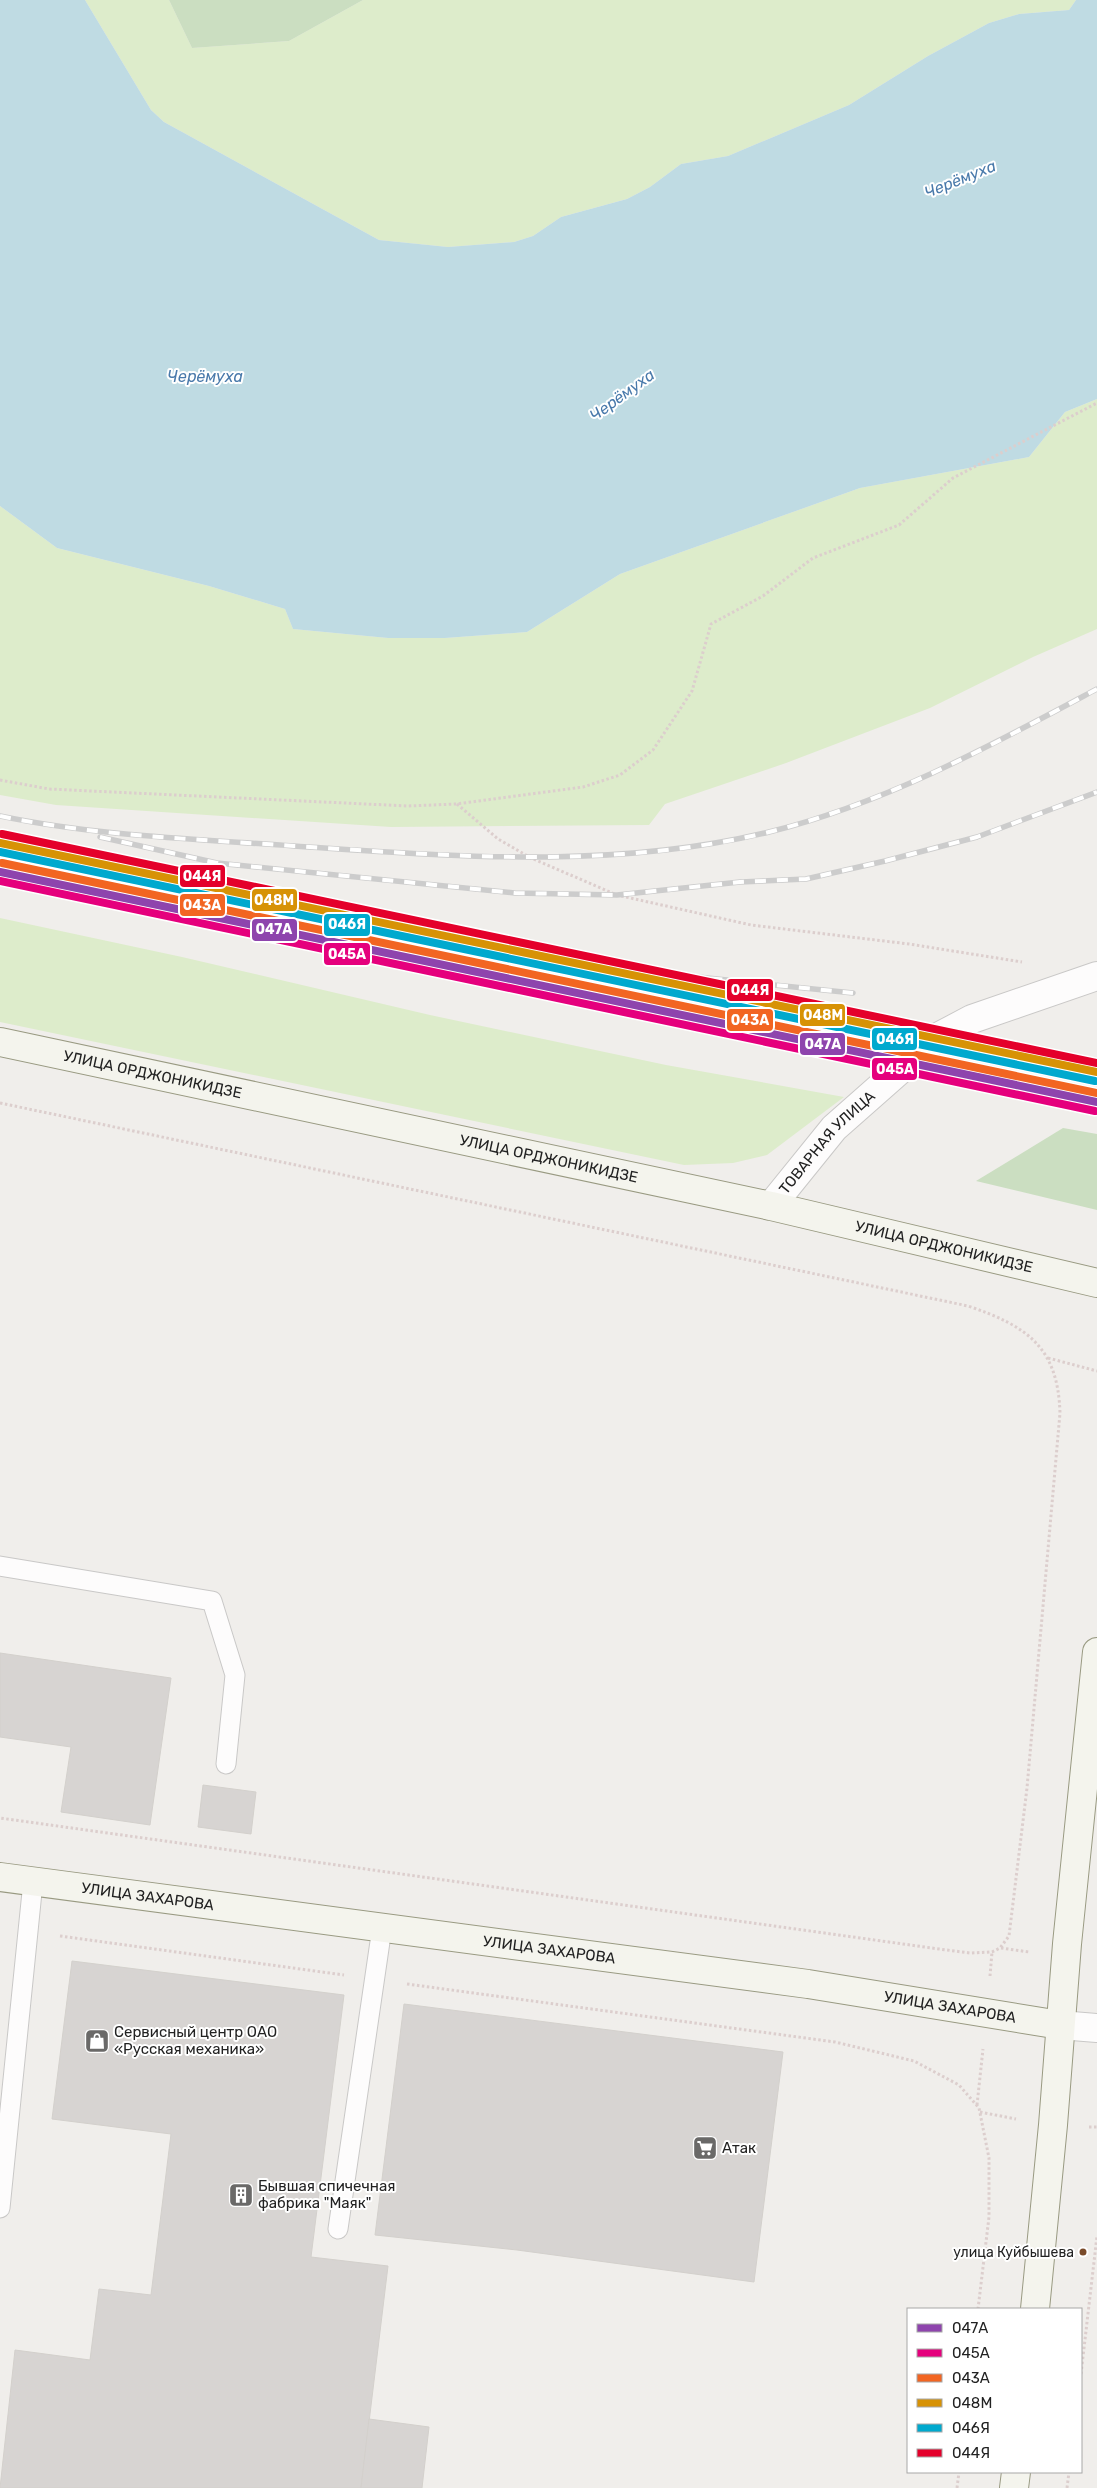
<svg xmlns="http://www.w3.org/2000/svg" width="1097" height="2488" font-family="Rubik,sans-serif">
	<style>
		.grass { fill: #ddeccb }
		.forest { fill: #cbdec1 }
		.water { fill: #bfdbe3 }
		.building { fill: #d7d4d2; stroke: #d3d0cc }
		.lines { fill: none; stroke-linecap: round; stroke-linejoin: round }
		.lane-casing { stroke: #c9c8c7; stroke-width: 21 }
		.street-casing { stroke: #c9c8c7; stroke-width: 30 }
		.secondary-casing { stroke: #999a82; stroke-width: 30 }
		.path { stroke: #dccecd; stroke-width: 3; stroke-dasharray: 2.5 2.5; stroke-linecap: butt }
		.lane { stroke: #fdfcfc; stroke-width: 19 }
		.street { stroke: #fdfcfc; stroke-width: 28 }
		.secondary { stroke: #f4f4ed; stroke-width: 28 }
		.rail-casing { stroke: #ccc; stroke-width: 5.5 }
		.rail { stroke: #fff; stroke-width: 4; stroke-dasharray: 11; stroke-linecap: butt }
		.rail-1-casing { stroke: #fff; stroke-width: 11 }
		.rail-2-casing { stroke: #fff; stroke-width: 11 }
		.rail-3-casing { stroke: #fff; stroke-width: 11 }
		.rail-4-casing { stroke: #fff; stroke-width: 11 }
		.rail-5-casing { stroke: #fff; stroke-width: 11 }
		.rail-6-casing { stroke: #fff; stroke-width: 11 }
		.rail-1 { stroke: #8e44ad; stroke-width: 8 }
		.rail-2 { stroke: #e5007d; stroke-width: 8 }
		.rail-3 { stroke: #f26522; stroke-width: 8 }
		.rail-4 { stroke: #d79205; stroke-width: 8 }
		.rail-5 { stroke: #00a9ce; stroke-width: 8 }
		.rail-6 { stroke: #e4002b; stroke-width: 8 }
		.bus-dot { fill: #7a4b2a; stroke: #fff; stroke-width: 2 }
		.labels { text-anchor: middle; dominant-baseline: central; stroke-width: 4; stroke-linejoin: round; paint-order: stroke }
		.bus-label { font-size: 14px; fill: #222; stroke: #fff; text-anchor: end }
		.street-label { font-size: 15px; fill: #222; stroke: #fff }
		.poi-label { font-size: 15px; fill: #222; stroke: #fff; text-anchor: start }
		.water-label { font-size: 16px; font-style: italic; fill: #4a7aab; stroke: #fff }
		.line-badge { stroke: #fff; stroke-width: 2 }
		.badge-label { font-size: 14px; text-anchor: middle; font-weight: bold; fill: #fff }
	</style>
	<rect width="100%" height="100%" fill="#f0eeeb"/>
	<g class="grass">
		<polygon points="85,0 169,0 192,48 289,41 363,0 1076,0 1069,10 1019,14 989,23 928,56 849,105 728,156 681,164 650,187 627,199 561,217 533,236 514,242 448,247 379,240 164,122 151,110"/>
		<polygon points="1097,399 1097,629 1033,657 930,708 786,763 665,804 649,825 391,827 56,805 0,795 0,506 57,548 209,586 285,609 293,629 388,638 445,638 527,632 620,574 860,488 1029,457 1065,412"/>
		<polygon points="0,918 182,957 430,1015 666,1065 844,1097 767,1155 733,1163 684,1165 0,1022"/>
	</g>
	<g class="forest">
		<polygon points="169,0 363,0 289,41 192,48"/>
		<polygon points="1063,1128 1097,1134 1097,1210 976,1181"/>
	</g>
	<polygon class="water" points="0,0 85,0 151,110 164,122 379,240 448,247 514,242 533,236 561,217 627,199 650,187 681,164 728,156 849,105 928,56 989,23 1019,14 1069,10 1076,0 1097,0 1097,399 1065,412 1029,457 860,488 620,574 527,632 445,638 388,638 293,629 285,609 209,586 57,548 0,506"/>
	<g class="building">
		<polygon points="0,1653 171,1678 150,1825 61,1812 71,1747 0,1737"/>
		<polygon points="203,1785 256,1792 251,1834 198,1827"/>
		<polygon points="72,1961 344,1995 311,2257 388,2266 361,2488 0,2488 15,2350 90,2360 99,2289 151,2295 171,2134 52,2119"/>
		<polygon points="404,2004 783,2052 754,2282 517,2250 375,2235"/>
		<polygon points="369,2419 429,2427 422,2488 361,2488"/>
	</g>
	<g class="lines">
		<defs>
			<g id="lane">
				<polyline points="0,1566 212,1601 235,1675 226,1764"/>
				<polyline points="0,2208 33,1882"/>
				<polyline points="338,2229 382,1928"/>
			</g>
			<g id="street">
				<path id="s1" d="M771,1206L834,1128L936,1038L972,1019L1097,976"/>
				<polyline points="1060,2025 1097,2028"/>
			</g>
			<g id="secondary">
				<path id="s2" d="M0,1042L771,1206L1097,1283"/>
				<path id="s3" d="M0,1877L808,1984L1060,2025"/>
				<polyline points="1035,2309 1053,2125 1067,1944 1097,1652"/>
				<polyline points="1014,2488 1016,2472"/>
			</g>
		</defs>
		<use href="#lane" class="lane-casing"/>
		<use href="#street" class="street-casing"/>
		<use href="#secondary" class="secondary-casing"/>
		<g class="path">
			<polyline points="0,780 49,789 408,806 456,804 583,787 620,775 653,750 692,691 711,624 763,596 813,558 899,525 953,478 1097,403"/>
			<polyline points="457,804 498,839 531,858 617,895 751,925 909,944 1022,962"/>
			<path d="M0,1103L968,1306C1027,1326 1058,1347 1060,1413L1027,1788L1009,1936L1000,1948L992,1952L970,1953L939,1949L0,1818"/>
			<polyline points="1048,1358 1097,1371"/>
			<polyline points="60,1936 344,1975"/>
			<polyline points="1001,1948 1029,1952"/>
			<polyline points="990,1976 992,1952"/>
			<polyline points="407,1984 835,2042 914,2061 959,2085 979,2108 989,2158 989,2217 978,2309"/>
			<polyline points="977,2105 983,2049"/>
			<polyline points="980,2112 1016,2119"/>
			<polyline points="1089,2127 1097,2127"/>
			<polyline points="1081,2374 1097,2236"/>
			<polyline points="957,2488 959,2472"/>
			<polyline points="1067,2488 1069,2472"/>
		</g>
		<use href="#lane" class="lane"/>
		<use href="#street" class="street"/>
		<use href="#secondary" class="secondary"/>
		<defs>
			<g id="rail">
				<path d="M0,816C96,836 196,839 294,846C453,856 613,870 769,832C886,803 992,745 1097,689"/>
				<polyline points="100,837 217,863 515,893 617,895 740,882 806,879 885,861 977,837 1097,792"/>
				<polyline points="580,965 853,993"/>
			</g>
		</defs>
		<use href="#rail" class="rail-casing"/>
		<use href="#rail" class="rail"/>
		<defs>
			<polyline id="rail-1" points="0,872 1097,1102"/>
			<polyline id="rail-2" points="0,881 1095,1111"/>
			<polyline id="rail-3" points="2,863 1097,1093"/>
			<polyline id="rail-4" points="0,843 1097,1072"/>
			<polyline id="rail-5" points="0,852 1095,1081"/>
			<polyline id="rail-6" points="2,834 1097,1063"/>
		</defs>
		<use href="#rail-1" class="rail-1-casing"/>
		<use href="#rail-2" class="rail-2-casing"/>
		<use href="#rail-3" class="rail-3-casing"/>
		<use href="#rail-4" class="rail-4-casing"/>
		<use href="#rail-5" class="rail-5-casing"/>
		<use href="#rail-6" class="rail-6-casing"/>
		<use href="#rail-1" class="rail-1"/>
		<use href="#rail-2" class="rail-2"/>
		<use href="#rail-3" class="rail-3"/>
		<use href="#rail-4" class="rail-4"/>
		<use href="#rail-5" class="rail-5"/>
		<use href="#rail-6" class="rail-6"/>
	</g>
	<defs>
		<symbol id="shop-square" viewBox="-11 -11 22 22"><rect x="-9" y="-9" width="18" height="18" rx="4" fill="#6a6968" stroke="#fff"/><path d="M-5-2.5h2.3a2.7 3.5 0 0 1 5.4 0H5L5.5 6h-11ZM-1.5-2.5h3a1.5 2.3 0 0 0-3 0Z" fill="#fff"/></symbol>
		<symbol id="supermarket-square" viewBox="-11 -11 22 22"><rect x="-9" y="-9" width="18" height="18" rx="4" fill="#6a6968" stroke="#fff"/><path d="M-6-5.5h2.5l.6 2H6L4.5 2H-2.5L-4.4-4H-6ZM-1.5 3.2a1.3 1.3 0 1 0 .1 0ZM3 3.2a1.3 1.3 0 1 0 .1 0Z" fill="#fff"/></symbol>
		<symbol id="building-square" viewBox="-11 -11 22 22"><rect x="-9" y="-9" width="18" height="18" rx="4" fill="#6a6968" stroke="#fff"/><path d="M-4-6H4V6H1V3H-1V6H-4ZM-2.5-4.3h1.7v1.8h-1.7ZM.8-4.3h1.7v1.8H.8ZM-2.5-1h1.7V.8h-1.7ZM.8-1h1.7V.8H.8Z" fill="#fff"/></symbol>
	</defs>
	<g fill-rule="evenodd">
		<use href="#shop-square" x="83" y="2027" width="28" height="28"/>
		<use href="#supermarket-square" x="691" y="2134" width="28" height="28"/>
		<use href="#building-square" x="227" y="2181" width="28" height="28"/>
	</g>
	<circle class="bus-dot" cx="1083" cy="2252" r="4.5"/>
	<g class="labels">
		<g class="bus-label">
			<text x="1074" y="2252">улица Куйбышева</text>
		</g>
		<g class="street-label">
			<text stroke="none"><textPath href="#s2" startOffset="156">УЛИЦА ОРДЖОНИКИДЗЕ</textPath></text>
			<text stroke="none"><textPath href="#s1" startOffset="85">ТОВАРНАЯ УЛИЦА</textPath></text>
			<text stroke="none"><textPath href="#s2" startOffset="561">УЛИЦА ОРДЖОНИКИДЗЕ</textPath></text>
			<text stroke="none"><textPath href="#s2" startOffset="966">УЛИЦА ОРДЖОНИКИДЗЕ</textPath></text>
			<text stroke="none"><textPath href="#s3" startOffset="149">УЛИЦА ЗАХАРОВА</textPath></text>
			<text stroke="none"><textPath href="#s3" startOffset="554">УЛИЦА ЗАХАРОВА</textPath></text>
			<text stroke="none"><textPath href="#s3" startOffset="959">УЛИЦА ЗАХАРОВА</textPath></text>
		</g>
		<g class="poi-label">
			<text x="114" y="2032">Сервисный центр ОАО<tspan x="114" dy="17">«Русская механика»</tspan></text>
			<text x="722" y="2148">Атак</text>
			<text x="258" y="2186">Бывшая спичечная<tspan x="258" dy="17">фабрика "Маяк"</tspan></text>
		</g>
		<g class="water-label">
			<text transform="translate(960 179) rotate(-22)">Черёмуха</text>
			<text x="205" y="376">Черёмуха</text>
			<text transform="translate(622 395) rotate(-36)">Черёмуха</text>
		</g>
	</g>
	<g class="line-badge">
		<rect x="179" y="864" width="47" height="24" rx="5" fill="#e4002b"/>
		<rect x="251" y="888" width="47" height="24" rx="5" fill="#d79205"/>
		<rect x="179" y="893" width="47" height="24" rx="5" fill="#f26522"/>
		<rect x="323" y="913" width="48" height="24" rx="5" fill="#00a9ce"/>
		<rect x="251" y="918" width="47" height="24" rx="5" fill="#8e44ad"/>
		<rect x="323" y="942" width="48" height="24" rx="5" fill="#e5007d"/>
		<rect x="726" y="978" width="48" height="24" rx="5" fill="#e4002b"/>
		<rect x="799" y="1003" width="47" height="24" rx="5" fill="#d79205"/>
		<rect x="726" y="1008" width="48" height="24" rx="5" fill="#f26522"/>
		<rect x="871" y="1027" width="47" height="24" rx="5" fill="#00a9ce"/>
		<rect x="799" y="1032" width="47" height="24" rx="5" fill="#8e44ad"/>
		<rect x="871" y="1057" width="47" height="24" rx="5" fill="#e5007d"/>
	</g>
	<g class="badge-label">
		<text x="202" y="881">044Я</text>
		<text x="274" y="905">048М</text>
		<text x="202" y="910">043А</text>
		<text x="347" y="929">046Я</text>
		<text x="274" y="934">047А</text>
		<text x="347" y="959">045А</text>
		<text x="750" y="995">044Я</text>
		<text x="823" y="1020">048М</text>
		<text x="750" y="1025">043А</text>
		<text x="895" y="1044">046Я</text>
		<text x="823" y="1049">047А</text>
		<text x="895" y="1074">045А</text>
	</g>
	<rect x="907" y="2308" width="175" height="165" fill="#ffffff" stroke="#a7a7a7"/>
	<rect x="917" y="2324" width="25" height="8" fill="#8e44ad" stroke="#a7a7a7"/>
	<text x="952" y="2333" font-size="15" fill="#222222">047А</text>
	<rect x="917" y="2349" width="25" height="8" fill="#e5007d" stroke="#a7a7a7"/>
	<text x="952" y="2358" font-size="15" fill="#222222">045А</text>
	<rect x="917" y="2374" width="25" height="8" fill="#f26522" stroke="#a7a7a7"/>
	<text x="952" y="2383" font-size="15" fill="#222222">043А</text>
	<rect x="917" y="2399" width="25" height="8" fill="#d79205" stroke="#a7a7a7"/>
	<text x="952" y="2408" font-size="15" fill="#222222">048М</text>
	<rect x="917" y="2424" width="25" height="8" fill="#00a9ce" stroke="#a7a7a7"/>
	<text x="952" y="2433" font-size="15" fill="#222222">046Я</text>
	<rect x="917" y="2449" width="25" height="8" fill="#e4002b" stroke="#a7a7a7"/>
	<text x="952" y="2458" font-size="15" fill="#222222">044Я</text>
</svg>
